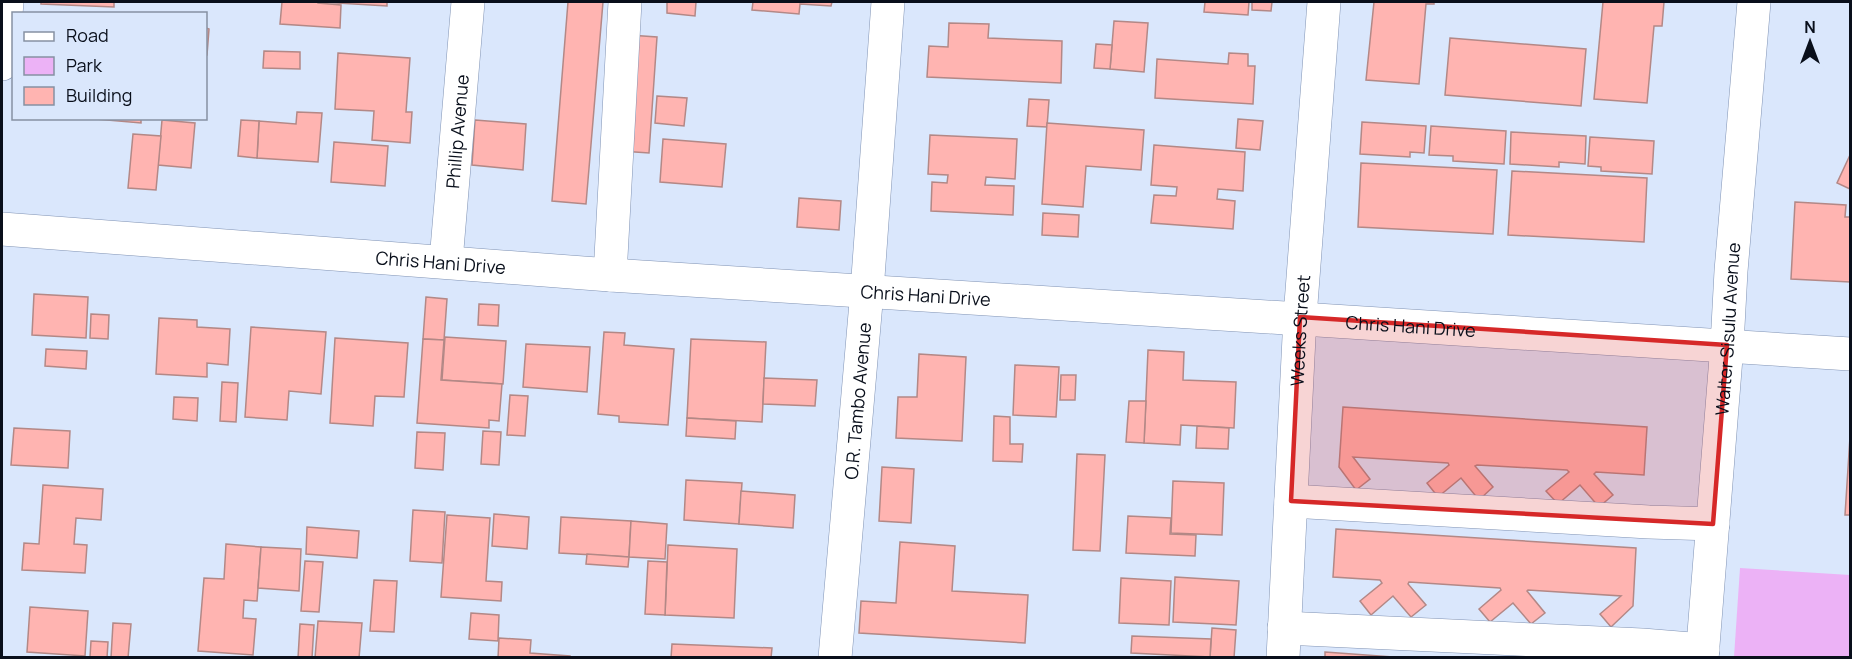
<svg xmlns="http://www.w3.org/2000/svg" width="1852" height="659" font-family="Manrope,sans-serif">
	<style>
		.green { fill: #ecb2f6 }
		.building { fill: #ffb4b1; stroke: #b38886; stroke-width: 1.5 }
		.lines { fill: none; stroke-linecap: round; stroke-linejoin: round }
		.minor-casing { stroke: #8093b4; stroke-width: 34 }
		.minor { stroke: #fff; stroke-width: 33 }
		.marked { fill: #d62828; fill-opacity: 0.2; stroke: #d62828; stroke-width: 4.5; stroke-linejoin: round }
		.labels { text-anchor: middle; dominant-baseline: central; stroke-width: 4.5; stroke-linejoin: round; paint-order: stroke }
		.street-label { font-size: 18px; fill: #090f1b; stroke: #dae7fc }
	</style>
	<rect width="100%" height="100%" fill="#dae7fc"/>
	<polygon class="green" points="1740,568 1850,575 1850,657 1734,657"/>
	<g class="building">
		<polygon points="41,2 114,2 114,7 41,4"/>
		<polygon points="282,2 318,2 318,3 341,5 340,28 280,24"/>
		<polygon points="320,2 387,2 387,6"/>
		<polygon points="568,2 603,2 586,204 552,201"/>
		<polygon points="667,2 696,2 695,16 667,13"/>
		<polygon points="753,2 832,2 831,6 800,4 799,14 752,10"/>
		<polygon points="1205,2 1249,2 1248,15 1204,12"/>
		<polygon points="1252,2 1272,2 1271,11 1252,10"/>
		<polygon points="1374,2 1434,2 1434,4 1426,4 1419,84 1366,80"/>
		<polygon points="1603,2 1664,2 1662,26 1654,26 1647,103 1594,99"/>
		<polygon points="1114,21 1148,23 1144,72 1110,69"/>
		<polygon points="949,23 989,24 988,38 1062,41 1061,83 927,77 929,46 948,47"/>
		<polygon points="206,28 209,29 207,55 206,55"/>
		<polygon points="629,35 657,37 649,153 621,151"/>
		<polygon points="1450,38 1586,49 1581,106 1445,95"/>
		<polygon points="1096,44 1112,45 1110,69 1094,68"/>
		<polygon points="264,51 300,52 300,69 263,68"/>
		<polygon points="338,53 410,58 406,112 412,112 410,143 372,140 374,111 335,109"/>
		<polygon points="1229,53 1248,54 1248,66 1255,66 1253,104 1155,98 1157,59 1228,64"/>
		<polygon points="657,96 687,98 684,126 655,123"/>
		<polygon points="1029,99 1049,100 1047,127 1027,126"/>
		<polygon points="297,112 322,113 318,162 257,158 259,121 296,124"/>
		<polygon points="84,118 141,118 141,123"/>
		<polygon points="1238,119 1263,121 1260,150 1236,148"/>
		<polygon points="162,120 195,123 191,168 158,165"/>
		<polygon points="241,120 259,121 257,158 238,156"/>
		<polygon points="475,120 526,124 523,170 472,165"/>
		<polygon points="1362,122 1426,126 1424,153 1410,152 1410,157 1360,154"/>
		<polygon points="1047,123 1144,130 1141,170 1086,166 1083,207 1042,204"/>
		<polygon points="1431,126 1506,131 1504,164 1453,161 1453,156 1429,155"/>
		<polygon points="1511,132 1586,136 1585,164 1559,162 1559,167 1510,164"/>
		<polygon points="133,134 161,136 156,190 128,188"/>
		<polygon points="930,135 1017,139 1015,179 986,177 985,185 1014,186 1013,215 931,211 932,182 947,183 948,175 928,174"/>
		<polygon points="1590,137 1654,141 1652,174 1601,171 1601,167 1588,166"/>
		<polygon points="663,139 726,144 722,187 660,182"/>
		<polygon points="334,142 388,146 385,186 331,182"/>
		<polygon points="1154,145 1245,152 1243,191 1218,189 1217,199 1235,201 1233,229 1151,223 1154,195 1176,196 1177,187 1151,185"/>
		<polygon points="1850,155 1850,189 1837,183"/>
		<polygon points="1361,163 1497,170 1493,234 1358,227"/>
		<polygon points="1512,171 1647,178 1644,242 1508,235"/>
		<polygon points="799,198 841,201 839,230 797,227"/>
		<polygon points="1795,202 1846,205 1845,217 1850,217 1850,282 1791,279"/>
		<polygon points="1043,213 1079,215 1078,237 1042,235"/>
		<polygon points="34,294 88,297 86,338 32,335"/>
		<polygon points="426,297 447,299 444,340 423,339"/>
		<polygon points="479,304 499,305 498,326 478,325"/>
		<polygon points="91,314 109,315 108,339 90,338"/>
		<polygon points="159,318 197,320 197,327 230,329 228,365 207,363 207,377 156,374"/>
		<polygon points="251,327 326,332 321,394 289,391 287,420 245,417"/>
		<polygon points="604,332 625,333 624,345 674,349 668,425 619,422 619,416 598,414"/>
		<polygon points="445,337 506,341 503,384 442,380"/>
		<polygon points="335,338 408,343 404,397 375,396 373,426 330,423"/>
		<polygon points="423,339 444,340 441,380 502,384 499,421 489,420 489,428 417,423"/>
		<polygon points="691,339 766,342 762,422 687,418"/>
		<polygon points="526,344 590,347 587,392 523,387"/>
		<polygon points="46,349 87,351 86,369 45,366"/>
		<polygon points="1148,350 1184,352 1183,380 1236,382 1234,428 1181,425 1180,445 1144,443"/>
		<polygon points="919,354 966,357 962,441 896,438 898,397 917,397"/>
		<polygon points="1015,365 1059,367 1056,417 1013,415"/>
		<polygon points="1061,375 1076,375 1075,400 1060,400"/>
		<polygon points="764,378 817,380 815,406 763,404"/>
		<polygon points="222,382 238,383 236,422 220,421"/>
		<polygon points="510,395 528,396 525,436 507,435"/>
		<polygon points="174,397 198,398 197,421 173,419"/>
		<polygon points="1129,401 1146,401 1144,443 1126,442"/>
		<polygon points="1343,407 1647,427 1644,475 1596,472 1594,474 1613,495 1599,507 1580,485 1558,504 1546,491 1569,472 1567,470 1477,465 1475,466 1493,487 1479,500 1461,478 1438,497 1427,483 1449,465 1448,463 1353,457 1370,479 1356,490 1339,467"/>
		<polygon points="994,416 1010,417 1010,444 1023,444 1022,462 993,461"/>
		<polygon points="687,418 736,421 735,439 686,436"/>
		<polygon points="1197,426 1229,428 1228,449 1196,448"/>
		<polygon points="14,428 70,431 68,468 11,465"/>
		<polygon points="483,431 501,432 499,465 481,464"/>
		<polygon points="417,432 445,433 443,470 415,468"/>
		<polygon points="1850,437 1850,515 1845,515"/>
		<polygon points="1077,454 1105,455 1100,551 1073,550"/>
		<polygon points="882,467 914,469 911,523 879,521"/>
		<polygon points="686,480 742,483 739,524 684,520"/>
		<polygon points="1173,481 1224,483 1222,535 1171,533"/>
		<polygon points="43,485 103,489 101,520 76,518 74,544 87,545 85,573 22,570 24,543 39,544"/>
		<polygon points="741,491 795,495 793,528 739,524"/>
		<polygon points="413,510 445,512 442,563 410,561"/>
		<polygon points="494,514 529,517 527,549 492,546"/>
		<polygon points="447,515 490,518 486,581 502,582 501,601 441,597"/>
		<polygon points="1128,516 1171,518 1170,534 1196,535 1195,556 1126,553"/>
		<polygon points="561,517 631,521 629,557 559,553"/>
		<polygon points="631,521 667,524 665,559 629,557"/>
		<polygon points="307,527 359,531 357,558 306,554"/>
		<polygon points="1336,529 1636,548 1633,606 1611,627 1600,614 1621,596 1528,590 1527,591 1545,613 1531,624 1513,603 1490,622 1479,609 1501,590 1500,588 1409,582 1408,584 1426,605 1411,617 1393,596 1371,615 1360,601 1382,583 1380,580 1333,577"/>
		<polygon points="900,542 955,546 952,591 1028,595 1025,643 859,633 861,601 896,603"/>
		<polygon points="226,544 261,547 257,601 244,600 243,618 256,619 253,655 198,651 204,578 224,579"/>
		<polygon points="668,545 737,549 734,618 665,615"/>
		<polygon points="261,547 301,549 299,591 258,588"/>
		<polygon points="587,554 629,557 628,567 586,564"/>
		<polygon points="305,561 323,562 319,612 301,611"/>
		<polygon points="648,561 667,562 665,615 645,614"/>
		<polygon points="1175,577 1239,581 1236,625 1173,622"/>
		<polygon points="1121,578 1171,581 1169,625 1119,623"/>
		<polygon points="374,580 397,581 394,632 370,631"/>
		<polygon points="30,607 88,611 85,656 27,652"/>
		<polygon points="471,613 499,615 498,641 469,639"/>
		<polygon points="318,621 362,623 359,658 315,658"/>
		<polygon points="113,623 131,624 128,658 111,658"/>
		<polygon points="300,624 314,625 312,658 298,658"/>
		<polygon points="1212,628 1236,630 1234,658 1210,658"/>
		<polygon points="1132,636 1211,639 1210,657 1131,653"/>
		<polygon points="499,638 531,640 530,653 570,656 570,658 498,658"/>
		<polygon points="91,641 108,642 107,658 90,657"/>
		<polygon points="672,644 772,648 771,658 671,658"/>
		<polygon points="1325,652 1407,658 1325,658"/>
	</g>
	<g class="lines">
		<defs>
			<g id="minor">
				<polyline points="2,64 7,2"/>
				<path id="s1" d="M2,229L610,275L1850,354"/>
				<path id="s2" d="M446,261L468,2"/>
				<polyline points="610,275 625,2"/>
				<polyline points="1291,501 1649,522 1713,524"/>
				<polyline points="1284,628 1642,645 1703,650"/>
				<path id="s3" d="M835,658L867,291L888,2"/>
				<path id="s4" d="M1283,658L1300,317L1324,2"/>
				<path id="s5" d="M1702,658L1727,345L1731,271L1754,2"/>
			</g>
		</defs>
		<use href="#minor" class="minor-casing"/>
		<use href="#minor" class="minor"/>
	</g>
	<path class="marked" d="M1300,317L1727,345L1713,524L1291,501Z"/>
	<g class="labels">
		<g class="street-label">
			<text stroke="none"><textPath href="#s2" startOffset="130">Phillip Avenue</textPath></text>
			<text stroke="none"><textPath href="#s1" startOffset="440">Chris Hani Drive</textPath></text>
			<text stroke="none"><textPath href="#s1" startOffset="926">Chris Hani Drive</textPath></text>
			<text stroke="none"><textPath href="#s1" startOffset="1412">Chris Hani Drive</textPath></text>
			<text stroke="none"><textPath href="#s4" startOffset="328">Weeks Street</textPath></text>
			<text stroke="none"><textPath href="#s5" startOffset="330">Walter Sisulu Avenue</textPath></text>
			<text stroke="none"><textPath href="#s3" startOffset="258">O.R. Tambo Avenue</textPath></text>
		</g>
	</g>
	<rect width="1852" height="659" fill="none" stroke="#090f1b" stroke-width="6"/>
	<rect x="12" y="12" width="195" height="108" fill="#dae7fc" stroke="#8691a2" stroke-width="1.5"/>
	<rect x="24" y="32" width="30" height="9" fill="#ffffff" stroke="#8691a2" stroke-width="1.5"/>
	<text x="66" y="42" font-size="18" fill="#090f1b">Road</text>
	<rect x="24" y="57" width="30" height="18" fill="#ecb2f6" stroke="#8691a2" stroke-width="1.5"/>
	<text x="66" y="72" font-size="18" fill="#090f1b">Park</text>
	<rect x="24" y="87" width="30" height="18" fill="#ffb4b1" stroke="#8691a2" stroke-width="1.5"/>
	<text x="66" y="102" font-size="18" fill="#090f1b">Building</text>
	<g transform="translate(1810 42)" stroke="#dae7fc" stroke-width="4.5" paint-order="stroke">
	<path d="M0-4.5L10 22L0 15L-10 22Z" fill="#090f1b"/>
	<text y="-9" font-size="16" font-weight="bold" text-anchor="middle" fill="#090f1b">N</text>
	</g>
</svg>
